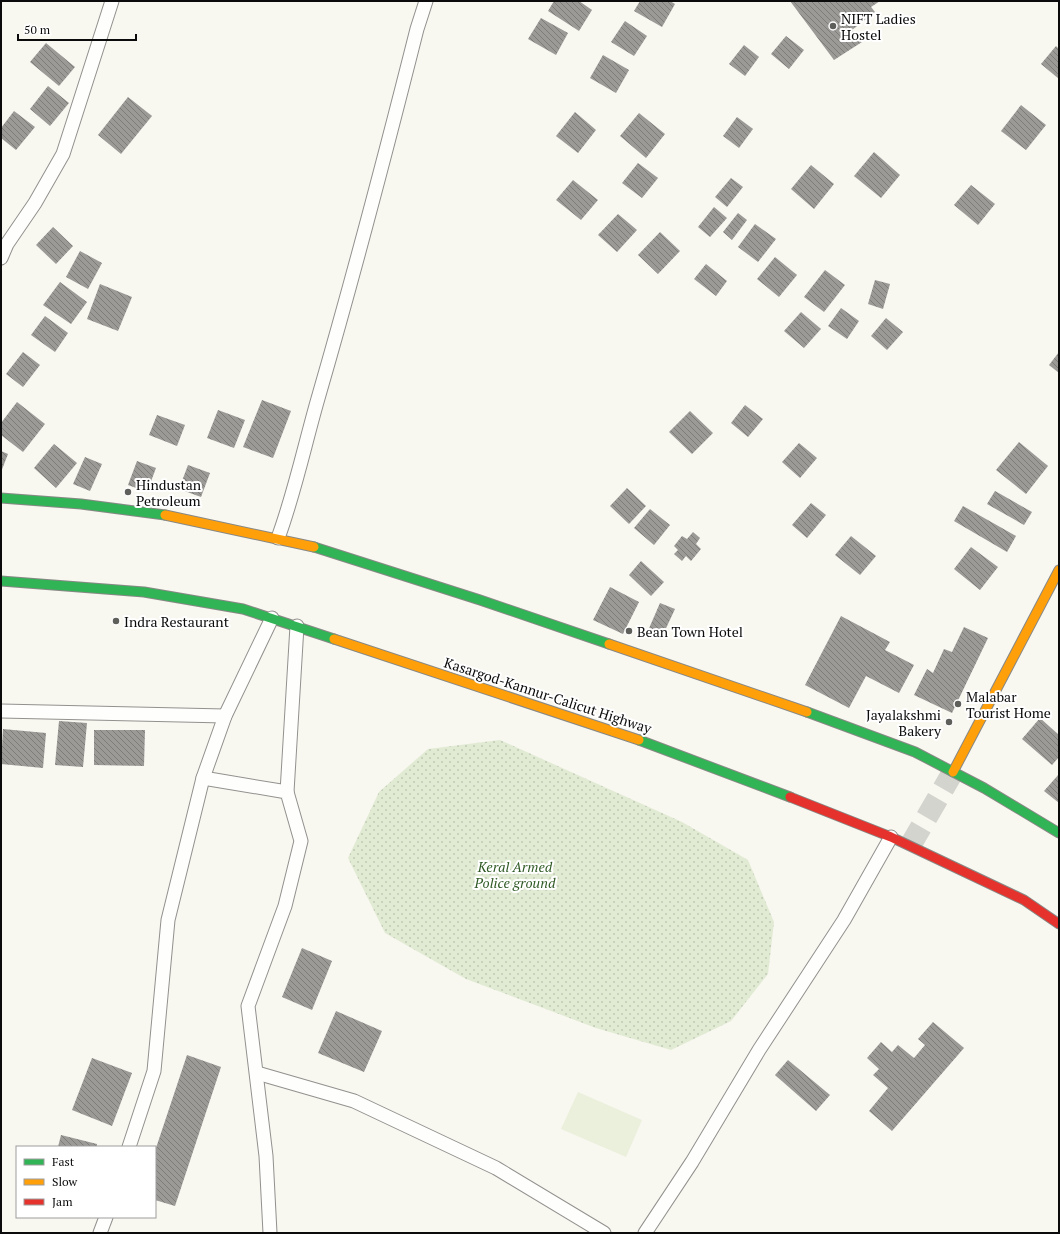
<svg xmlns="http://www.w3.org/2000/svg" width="1060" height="1234" font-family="'PT Serif',serif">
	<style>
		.green { fill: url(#green-dots) }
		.pitch { fill: #ebf0dc }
		.building { fill: url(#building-back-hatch) }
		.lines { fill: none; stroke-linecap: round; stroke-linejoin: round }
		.highway-tunnel { stroke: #d4d4ce; stroke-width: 22; stroke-dasharray: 22 11; stroke-linecap: butt }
		.street-casing { stroke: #92918e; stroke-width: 15 }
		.fast-casing { stroke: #888885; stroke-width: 11 }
		.slow-casing { stroke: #888885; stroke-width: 11 }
		.jam-casing { stroke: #888885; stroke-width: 11 }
		.street { stroke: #fefefd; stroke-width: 13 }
		.fast { stroke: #30b455; stroke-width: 9 }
		.slow { stroke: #ff9f0a; stroke-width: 9 }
		.jam { stroke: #e5322d; stroke-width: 9 }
		.poi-dot { fill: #5e5e5b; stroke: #fff; stroke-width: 1.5 }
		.labels { text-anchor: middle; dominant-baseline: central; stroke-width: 4; stroke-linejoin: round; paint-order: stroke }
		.poi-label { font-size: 14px; fill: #0b0b0b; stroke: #fff; text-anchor: start }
		.street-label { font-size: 14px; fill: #0b0b0b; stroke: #fff }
		.park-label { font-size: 14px; font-style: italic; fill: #305a25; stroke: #fff }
	</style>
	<defs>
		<pattern id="green-dots" width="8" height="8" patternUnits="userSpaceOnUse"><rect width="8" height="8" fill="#e1ebd3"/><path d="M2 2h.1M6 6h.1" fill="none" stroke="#c0c8b4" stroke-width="1.8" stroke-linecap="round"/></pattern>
		<pattern id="building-back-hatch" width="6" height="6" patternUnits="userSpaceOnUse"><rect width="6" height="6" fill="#9c9a96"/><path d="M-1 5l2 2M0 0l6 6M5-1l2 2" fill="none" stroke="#7d7c79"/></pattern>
	</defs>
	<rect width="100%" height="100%" fill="#f8f7f0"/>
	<polygon class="green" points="500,740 682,822 748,860 774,922 768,974 731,1021 671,1050 596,1028 466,979 385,933 348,858 379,792 428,749"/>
	<polygon class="pitch" points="578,1092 642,1120 626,1157 561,1129"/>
	<g class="building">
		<polygon points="554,1 579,1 592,10 579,31 548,11"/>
		<polygon points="640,1 670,1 675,4 662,27 634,11"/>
		<polygon points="790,1 880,1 871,7 875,12 852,30 862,42 834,60"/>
		<polygon points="541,18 568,33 556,55 528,39"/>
		<polygon points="625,21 647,36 634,56 611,42"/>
		<polygon points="786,36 804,50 789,69 771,54"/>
		<polygon points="46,43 75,67 59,86 30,62"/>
		<polygon points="744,45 759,57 745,76 729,64"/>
		<polygon points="1056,46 1059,49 1059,79 1041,64"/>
		<polygon points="603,55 629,70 616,93 590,78"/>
		<polygon points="48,86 69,103 50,126 30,109"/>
		<polygon points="128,97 152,116 121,154 98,135"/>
		<polygon points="1021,105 1046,125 1026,150 1001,131"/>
		<polygon points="14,111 35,127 16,150 1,138 1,128"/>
		<polygon points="575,112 596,130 578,153 556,136"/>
		<polygon points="639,113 665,134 646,158 620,136"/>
		<polygon points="737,117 753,129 739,148 723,136"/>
		<polygon points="874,152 900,175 881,198 854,176"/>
		<polygon points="638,163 658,178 642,198 622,183"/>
		<polygon points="811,165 834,184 814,209 791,189"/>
		<polygon points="731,178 743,187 727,207 715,197"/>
		<polygon points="573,180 598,200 581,220 556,200"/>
		<polygon points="971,185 995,204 978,225 954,205"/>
		<polygon points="714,207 727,218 710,237 698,227"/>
		<polygon points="738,213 747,220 732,240 723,232"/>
		<polygon points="618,214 637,230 617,252 598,235"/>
		<polygon points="755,224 776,239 758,262 738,247"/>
		<polygon points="53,227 73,246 56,264 36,245"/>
		<polygon points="660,232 680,251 658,274 638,255"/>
		<polygon points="80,251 102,263 88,289 66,277"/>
		<polygon points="775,257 797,275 779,297 757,279"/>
		<polygon points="706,264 727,281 716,296 694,279"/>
		<polygon points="825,270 845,285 824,312 804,297"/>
		<polygon points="875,280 890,284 883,309 868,304"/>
		<polygon points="60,282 87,302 71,324 43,305"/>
		<polygon points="100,284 132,297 118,331 87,319"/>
		<polygon points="841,308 859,321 847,339 828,326"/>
		<polygon points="801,312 821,329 804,348 784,331"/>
		<polygon points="45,316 68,333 55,352 31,335"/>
		<polygon points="886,318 903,332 887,350 871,336"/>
		<polygon points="23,352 40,365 23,387 6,374"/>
		<polygon points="1059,352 1059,373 1049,365"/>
		<polygon points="262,400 291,411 273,458 243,447"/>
		<polygon points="17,402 45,424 23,452 1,435 1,423"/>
		<polygon points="745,405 763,419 748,437 731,423"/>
		<polygon points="218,410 245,420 234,448 207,438"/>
		<polygon points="690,411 713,433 692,454 669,432"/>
		<polygon points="157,415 185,425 177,446 149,435"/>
		<polygon points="1019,442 1048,466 1026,494 996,470"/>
		<polygon points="799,443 817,458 800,478 782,462"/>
		<polygon points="54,444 77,463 56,488 34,468"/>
		<polygon points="1,451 8,454 1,472"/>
		<polygon points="85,457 102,464 90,491 73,484"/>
		<polygon points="137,461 156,468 147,492 128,485"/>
		<polygon points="188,465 210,473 201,497 179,489"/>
		<polygon points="627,488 646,506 629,524 610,506"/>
		<polygon points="995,491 1032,512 1024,525 987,504"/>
		<polygon points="811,503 826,515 807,538 792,525"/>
		<polygon points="963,506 1016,536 1007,552 954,521"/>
		<polygon points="650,509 670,525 654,545 634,528"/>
		<polygon points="693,532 700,538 696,544 701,549 691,561 686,556 682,561 674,554 678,550 674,546 682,536 687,539"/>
		<polygon points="851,536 876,556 860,575 835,555"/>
		<polygon points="971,547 998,567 980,590 954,569"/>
		<polygon points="641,561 664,582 651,596 629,575"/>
		<polygon points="610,587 639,602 623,634 593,620"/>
		<polygon points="660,603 675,609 661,639 647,633"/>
		<polygon points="841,616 890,642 885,650 914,665 899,693 866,676 849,708 805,685"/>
		<polygon points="964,627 988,638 952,713 914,695 927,669 933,673 944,649 952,652"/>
		<polygon points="1040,718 1059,735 1059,757 1052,765 1022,739"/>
		<polygon points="59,721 87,723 83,767 55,765"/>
		<polygon points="3,729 46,733 43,768 1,764"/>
		<polygon points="94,730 145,730 144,766 94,765"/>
		<polygon points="1059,774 1059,803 1044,791"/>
		<polygon points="302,948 332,961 312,1010 282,997"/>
		<polygon points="336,1011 382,1031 364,1072 318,1053"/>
		<polygon points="933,1022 964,1048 892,1131 869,1111 888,1088 873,1075 879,1069 867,1058 881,1042 892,1052 898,1045 914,1058 925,1045 918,1039"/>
		<polygon points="187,1055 221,1067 175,1206 155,1200 155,1151"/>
		<polygon points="92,1058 132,1073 112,1126 72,1110"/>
		<polygon points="788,1060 830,1095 816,1111 775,1075"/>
		<polygon points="61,1135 97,1144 97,1147 58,1147"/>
	</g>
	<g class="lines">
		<polyline class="highway-tunnel" points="910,846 953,772"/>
		<defs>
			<g id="street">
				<polyline points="1,258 7,244 35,203 63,154 112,1"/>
				<path d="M278,538C295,492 305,443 319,395C354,274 386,152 417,29L426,1"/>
				<polyline points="1,711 225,716"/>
				<polyline points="203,778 287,792 301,841 285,906 248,1006 266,1156 270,1233"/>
				<polyline points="287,792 297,626"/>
				<polyline points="257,1073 354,1101 496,1168 604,1233"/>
				<polyline points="129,1147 154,1071 168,920 203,778 225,716 272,618"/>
				<polyline points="100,1233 106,1217"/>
				<polyline points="645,1233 692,1162 759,1050 844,920 891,837"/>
			</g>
			<g id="fast">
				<polyline points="1,498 81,504 165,515"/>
				<polyline points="314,547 480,600 609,644"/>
				<polyline points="1,581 144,592 243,609 334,639"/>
				<polyline points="807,712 915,752 984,788 1059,833"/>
				<polyline points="639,740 790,797"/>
			</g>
			<g id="slow">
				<polyline points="165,515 314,547"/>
				<polyline points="334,639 639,740"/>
				<polyline points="609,644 807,712"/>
				<polyline points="953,772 1059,570"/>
			</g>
			<polyline id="jam" points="790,797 891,837 1024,900 1059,924"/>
		</defs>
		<use href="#street" class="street-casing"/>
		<use href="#fast" class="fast-casing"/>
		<use href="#slow" class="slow-casing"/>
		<use href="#jam" class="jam-casing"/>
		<use href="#street" class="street"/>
		<use href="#fast" class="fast"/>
		<use href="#slow" class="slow"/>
		<use href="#jam" class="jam"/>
	</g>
	<g class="poi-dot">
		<circle cx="833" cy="26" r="4"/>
		<circle cx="128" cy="492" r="4"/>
		<circle cx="116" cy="621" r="4"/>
		<circle cx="629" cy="631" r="4"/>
		<circle cx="958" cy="704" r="4"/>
		<circle cx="949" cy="722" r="4"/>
	</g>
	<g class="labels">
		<g class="poi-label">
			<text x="841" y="18">NIFT Ladies<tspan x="841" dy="16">Hostel</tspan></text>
			<text x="136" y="484">Hindustan<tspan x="136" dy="16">Petroleum</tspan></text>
			<text x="124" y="621">Indra Restaurant</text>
			<text x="637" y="631">Bean Town Hotel</text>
			<text x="966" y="696">Malabar<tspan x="966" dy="16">Tourist Home</tspan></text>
			<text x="941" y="714" text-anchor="end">Jayalakshmi<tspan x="941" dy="16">Bakery</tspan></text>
		</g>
		<g class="street-label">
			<text transform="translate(548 695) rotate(18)">Kasargod-Kannur-Calicut Highway</text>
		</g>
		<g class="park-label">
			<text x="515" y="866">Keral Armed<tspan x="515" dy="16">Police ground</tspan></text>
		</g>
	</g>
	<rect width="1060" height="1234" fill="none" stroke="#0b0b0b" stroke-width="4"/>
	<rect x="16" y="1146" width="140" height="72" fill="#ffffff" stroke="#9d9d9d"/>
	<rect x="24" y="1159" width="20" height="6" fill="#30b455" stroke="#9d9d9d"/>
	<text x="52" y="1166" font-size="12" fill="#0b0b0b">Fast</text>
	<rect x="24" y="1179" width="20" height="6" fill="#ff9f0a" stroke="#9d9d9d"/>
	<text x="52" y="1186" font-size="12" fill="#0b0b0b">Slow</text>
	<rect x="24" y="1199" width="20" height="6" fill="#e5322d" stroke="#9d9d9d"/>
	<text x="52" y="1206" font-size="12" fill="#0b0b0b">Jam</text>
	<path d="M18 34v6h118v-6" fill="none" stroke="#0b0b0b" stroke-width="2"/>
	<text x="24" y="34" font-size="12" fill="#0b0b0b" stroke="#ffffff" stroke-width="3" paint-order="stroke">50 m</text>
</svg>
